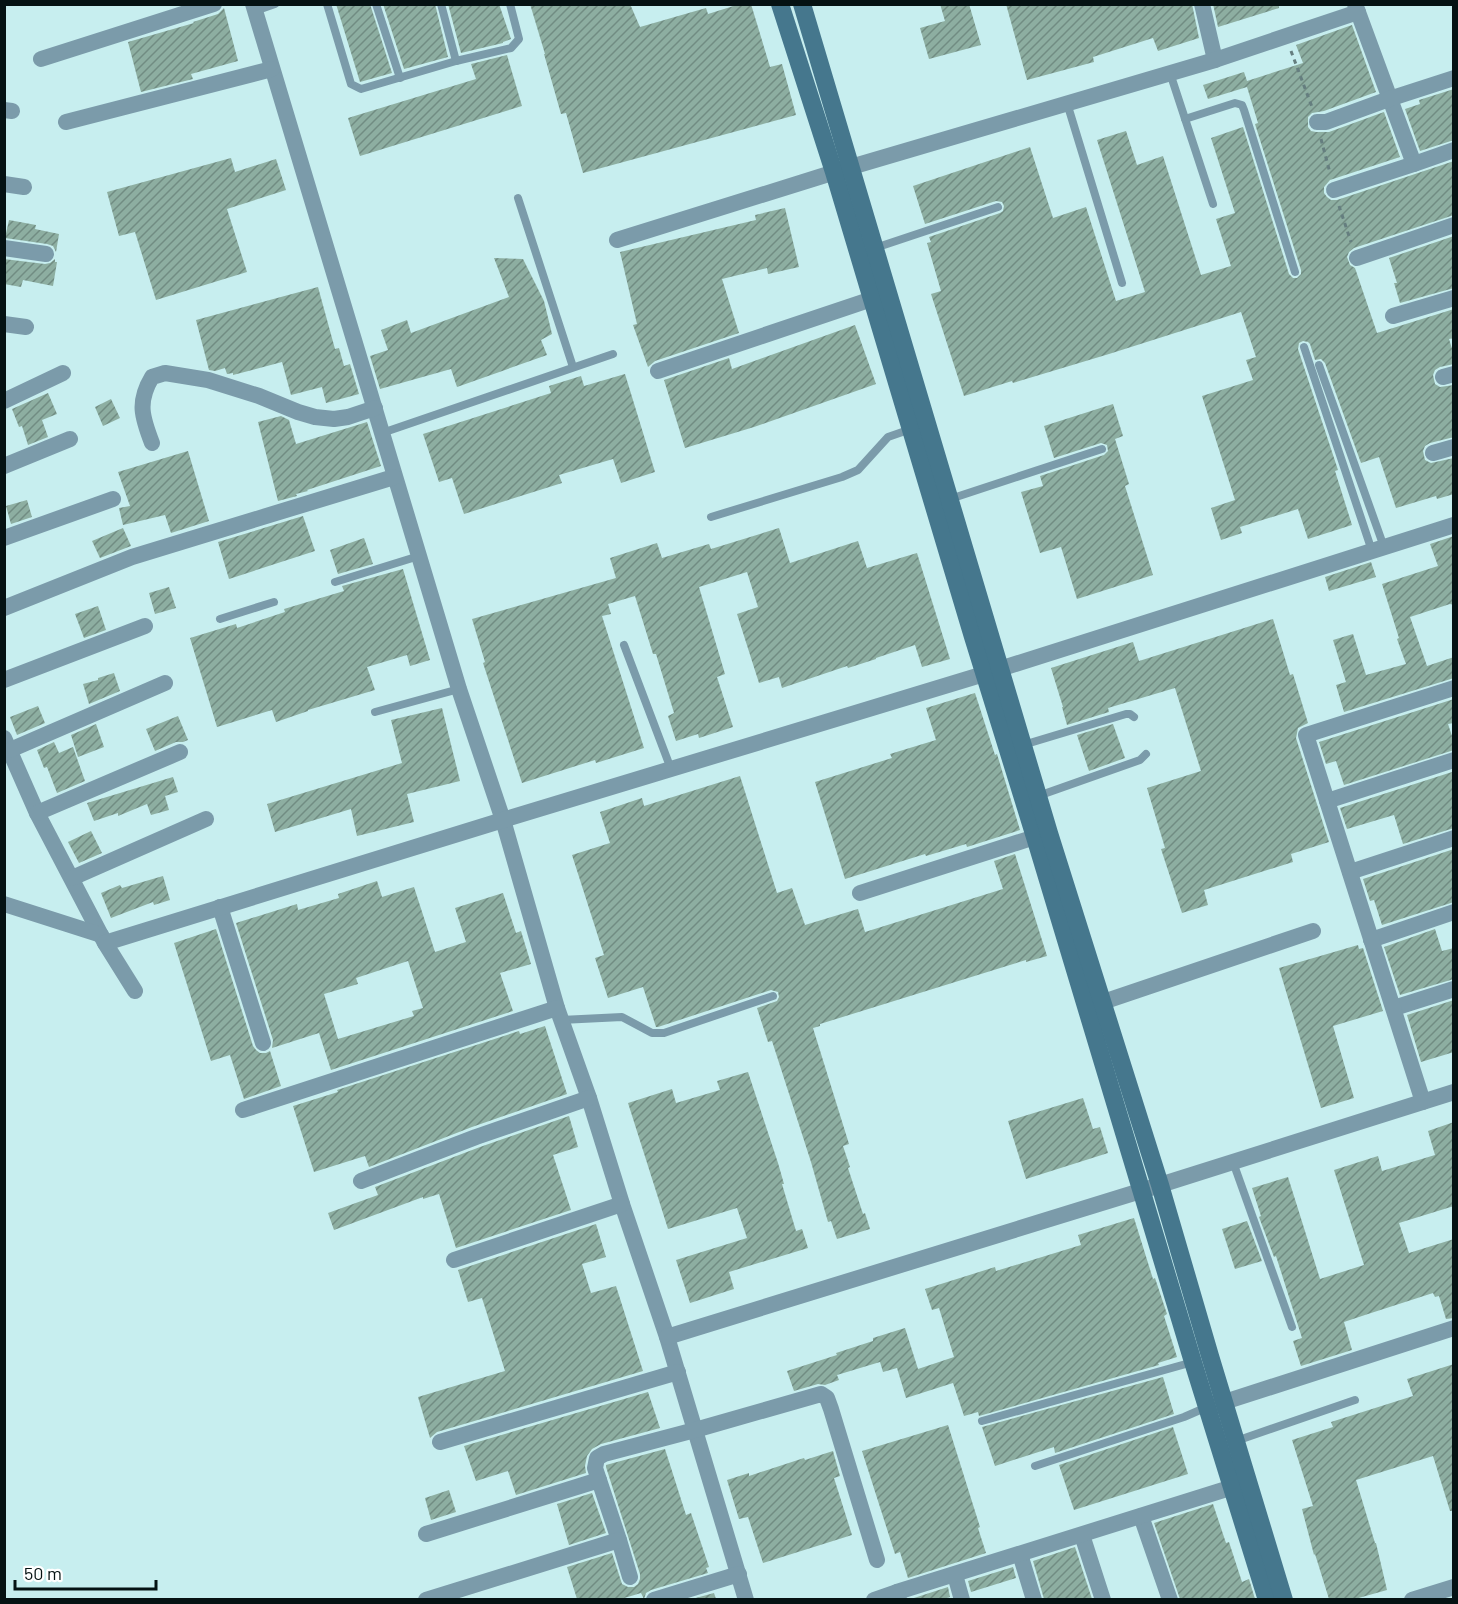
<svg xmlns="http://www.w3.org/2000/svg" width="1458" height="1604" font-family="Barlow,sans-serif">
	<style>
		.building { fill: url(#building-hatch); fill-rule: evenodd }
		.lines { fill: none; stroke-linecap: round; stroke-linejoin: round }
		.path { stroke: #657e7f; stroke-width: 3; stroke-dasharray: 4.5 4.5; stroke-linecap: butt }
		.lane { stroke: #7b9baa; stroke-width: 8 }
		.street { stroke: #7b9baa; stroke-width: 16 }
		.secondary { stroke: #45778d; stroke-width: 18 }
	</style>
	<defs>
		<pattern id="building-hatch" width="6" height="6" patternUnits="userSpaceOnUse" patternTransform="scale(1.5)"><rect width="6" height="6" fill="#8daea1"/><path d="M-1 1l2-2M0 6l6-6M5 7l2-2" fill="none" stroke="#718c82"/></pattern>
	</defs>
	<rect width="100%" height="100%" fill="#c7eeef"/>
	<g class="building">
		<polygon points="336,4 370,4 392,73 360,82"/>
		<polygon points="383,4 435,4 448,57 404,69"/>
		<polygon points="448,4 499,4 511,39 503,42 503,43 461,53"/>
		<polygon points="530,4 630,4 640,27 706,8 708,14 740,4 751,4 770,67 782,64 796,115 583,173 566,113 561,114 544,54 545,54"/>
		<polygon points="940,4 969,4 981,45 929,59 920,28 945,21"/>
		<polygon points="1006,4 1192,4 1199,38 1158,51 1153,38 1093,57 1094,62 1027,80"/>
		<polygon points="1213,4 1279,4 1279,8 1218,27"/>
		<polygon points="224,8 238,61 191,74 193,79 141,92 128,42 194,23 193,22 218,14"/>
		<polygon points="1352,25 1376,92 1324,111 1312,113 1308,117 1308,127 1311,131 1316,132 1329,132 1384,112 1400,157 1330,180 1324,187 1324,193 1327,197 1331,200 1337,200 1454,161 1454,215 1354,248 1349,252 1347,257 1350,265 1355,268 1377,333 1454,309 1454,338 1449,339 1454,355 1454,364 1440,367 1435,370 1433,375 1435,384 1440,387 1454,385 1454,437 1430,443 1425,446 1423,451 1425,460 1431,463 1454,458 1454,494 1437,499 1436,496 1396,508 1379,457 1361,463 1325,363 1321,359 1315,360 1310,344 1308,342 1303,341 1299,343 1298,349 1338,470 1335,471 1352,525 1308,539 1298,509 1240,527 1242,533 1221,540 1211,508 1235,500 1202,396 1253,380 1246,360 1256,357 1241,312 1109,354 1013,383 1012,381 964,396 931,294 941,291 927,243 931,242 929,237 1000,213 1003,211 1004,206 1002,202 996,201 925,224 913,186 1030,147 1053,218 1086,207 1116,301 1145,292 1097,140 1126,131 1137,165 1163,156 1201,275 1231,266 1216,219 1235,213 1211,138 1243,127 1289,274 1293,278 1297,278 1301,274 1301,270 1255,124 1258,123 1247,87 1208,99 1203,85 1244,72 1247,81 1303,63 1296,45"/>
		<polygon points="507,55 522,106 360,156 348,118 476,79 471,64"/>
		<polygon points="1454,89 1454,140 1420,151 1405,109 1420,104 1419,100"/>
		<polygon points="231,158 235,172 276,159 286,190 227,209 247,272 156,300 135,232 119,236 107,192"/>
		<polygon points="785,208 799,267 768,274 767,268 722,279 739,333 655,361 648,367 633,325 637,324 620,252 756,220 755,215"/>
		<polygon points="9,220 36,225 35,229 59,234 56,252 53,246 47,244 5,238"/>
		<polygon points="1454,236 1454,288 1400,303 1394,283 1397,283 1389,258"/>
		<polygon points="494,258 523,259 544,301 552,334 541,340 547,355 457,387 451,369 380,389 370,356 388,350 381,330 407,320 411,333 509,297"/>
		<polygon points="4,259 45,264 50,263 55,259 55,262 57,262 53,286 23,280 21,287 4,284"/>
		<polygon points="318,287 335,349 339,348 344,366 350,364 359,394 326,403 322,387 291,395 282,362 233,375 233,373 227,374 225,368 215,371 209,370 196,320"/>
		<polygon points="855,325 876,384 754,427 685,448 664,380 729,358 732,369"/>
		<polygon points="625,374 655,472 621,483 613,459 559,475 562,483 464,514 452,478 439,482 423,434 551,393 549,386 581,376 584,386"/>
		<polygon points="48,393 57,414 42,420 48,437 28,445 22,426 19,427 12,409"/>
		<polygon points="111,399 120,418 103,426 95,407"/>
		<polygon points="1113,404 1123,436 1115,439 1129,484 1125,486 1153,575 1077,599 1061,547 1040,553 1021,492 1043,486 1040,476 1104,455 1108,451 1107,445 1101,443 1054,458 1044,426"/>
		<polygon points="281,416 289,420 296,444 367,422 381,466 307,490 308,491 296,494 297,496 278,501 258,422"/>
		<polygon points="188,451 209,521 171,533 165,515 123,525 119,508 130,506 118,472"/>
		<polygon points="27,500 32,517 11,524 6,506"/>
		<polygon points="303,516 315,551 229,579 218,542"/>
		<polygon points="123,528 131,546 100,558 92,541"/>
		<polygon points="779,528 790,563 858,541 867,568 917,553 950,659 922,667 915,645 876,658 876,659 848,668 847,666 782,688 779,677 759,683 737,614 758,607 747,572 699,587 725,674 717,677 733,727 699,738 698,734 676,741 668,716 674,713 656,654 653,654 635,596 608,604 611,614 602,616 644,748 596,763 595,760 522,783 483,663 485,662 472,619 616,578 610,558 657,543 662,558 709,544 711,549"/>
		<polygon points="1454,536 1454,605 1450,604 1410,617 1427,666 1454,657 1454,678 1344,712 1336,685 1346,682 1333,640 1353,634 1366,675 1406,664 1397,639 1399,638 1382,584 1438,566 1430,544"/>
		<polygon points="364,538 373,564 338,574 330,550"/>
		<polygon points="1371,562 1376,577 1329,591 1325,577"/>
		<polygon points="403,569 430,660 410,666 407,655 367,667 375,690 308,710 308,711 276,722 272,710 217,727 190,638 236,624 237,628 285,612 284,609 344,591 342,586"/>
		<polygon points="169,587 176,608 155,614 149,593"/>
		<polygon points="98,606 106,630 84,638 75,614"/>
		<polygon points="1273,619 1290,675 1293,674 1308,723 1298,728 1296,738 1329,842 1291,854 1293,862 1204,890 1208,905 1182,913 1161,849 1165,848 1147,788 1201,771 1175,688 1108,708 1109,712 1067,725 1062,707 1063,707 1051,668 1133,642 1139,661"/>
		<polygon points="114,673 120,691 89,704 83,684 98,680 98,678"/>
		<polygon points="975,693 995,755 997,754 1020,830 967,847 966,844 926,856 925,854 845,879 815,782 892,758 890,754 936,740 926,708"/>
		<polygon points="1454,699 1454,723 1448,724 1454,742 1454,750 1344,785 1336,761 1326,764 1319,742"/>
		<polygon points="38,706 45,723 17,735 10,717"/>
		<polygon points="442,708 460,781 407,794 414,822 357,836 351,809 275,832 267,804 402,763 391,720"/>
		<polygon points="178,716 188,740 183,742 176,742 155,751 146,729"/>
		<polygon points="96,724 104,747 78,757 71,735"/>
		<polygon points="1113,724 1125,758 1089,771 1077,735"/>
		<polygon points="54,742 59,753 73,747 85,781 57,793 47,767 44,768 37,750"/>
		<polygon points="1452,772 1454,776 1454,828 1403,844 1394,815 1347,829 1340,808"/>
		<polygon points="740,776 777,893 792,888 805,925 858,909 865,932 1003,889 994,861 1015,854 1047,956 1026,962 1026,960 820,1024 820,1026 813,1028 849,1144 843,1146 850,1167 848,1168 863,1214 865,1213 870,1229 837,1239 831,1221 828,1222 811,1162 772,1041 768,1042 757,1008 777,1001 779,997 778,992 771,990 658,1027 656,1027 643,987 608,998 595,958 604,955 572,855 610,843 600,812 642,798 644,806"/>
		<polygon points="173,777 178,792 165,796 169,810 151,815 147,804 118,816 118,813 94,821 87,803"/>
		<polygon points="91,831 102,853 79,863 68,842"/>
		<polygon points="1454,849 1454,902 1382,925 1374,900 1370,901 1363,879"/>
		<polygon points="163,876 170,900 154,905 153,902 111,918 101,893 120,885 122,888"/>
		<path d="M377,881L382,897L414,887L435,952L466,942L455,908L503,893L516,933L521,931L531,964L500,973L513,1011L331,1070L319,1033L272,1048L273,1040L236,923L297,904L298,910L339,898L338,894ZM408,961L423,1008L412,1011L414,1016L338,1039L324,994L358,984L356,978Z"/>
		<polygon points="216,929 253,1046 256,1050 260,1053 266,1053 270,1051 281,1086 244,1099 230,1055 211,1061 174,943"/>
		<polygon points="1435,929 1442,951 1454,948 1454,979 1400,995 1384,947"/>
		<polygon points="1358,945 1359,949 1363,948 1383,1011 1333,1026 1354,1098 1321,1108 1279,968"/>
		<polygon points="1454,1000 1454,1052 1421,1062 1407,1015"/>
		<polygon points="545,1026 567,1094 472,1127 369,1167 365,1156 314,1172 293,1106 338,1092 337,1090 519,1031 520,1034"/>
		<polygon points="748,1072 778,1163 784,1184 782,1184 796,1231 802,1229 808,1248 729,1272 734,1289 690,1303 676,1260 747,1238 737,1208 668,1229 628,1103 672,1089 676,1103 720,1090 717,1081"/>
		<polygon points="1083,1098 1093,1129 1100,1127 1108,1153 1026,1179 1008,1121"/>
		<polygon points="569,1116 578,1147 553,1155 571,1210 456,1248 439,1194 423,1199 423,1197 334,1230 328,1213 378,1195 375,1187 480,1147"/>
		<polygon points="1454,1122 1454,1206 1399,1223 1409,1253 1454,1239 1454,1318 1446,1319 1439,1296 1435,1297 1433,1293 1368,1314 1344,1322 1352,1350 1301,1366 1293,1341 1302,1338 1276,1256 1274,1257 1259,1217 1261,1216 1252,1188 1288,1177 1320,1279 1364,1265 1334,1170 1378,1156 1382,1171 1435,1155 1428,1131"/>
		<polygon points="1134,1218 1153,1279 1155,1278 1167,1314 1164,1316 1177,1357 1158,1363 1159,1365 979,1416 978,1412 964,1416 953,1383 906,1398 897,1368 883,1372 880,1362 837,1375 839,1380 825,1385 818,1384 794,1391 787,1371 837,1355 836,1353 873,1341 873,1338 905,1328 918,1369 954,1357 939,1308 932,1310 925,1289 995,1267 996,1271 1081,1245 1078,1235"/>
		<polygon points="1247,1221 1262,1261 1235,1269 1222,1229"/>
		<polygon points="596,1224 606,1257 582,1264 591,1293 616,1286 643,1371 437,1432 430,1438 418,1397 505,1371 482,1298 468,1302 458,1270"/>
		<polygon points="1454,1364 1454,1511 1450,1511 1433,1456 1356,1480 1375,1543 1376,1543 1387,1590 1355,1599 1329,1599 1315,1554 1314,1555 1302,1509 1313,1506 1292,1440 1333,1427 1331,1422 1413,1396 1407,1379"/>
		<polygon points="1163,1377 1174,1414 1055,1453 1054,1447 995,1466 982,1427"/>
		<polygon points="648,1392 660,1428 601,1444 592,1449 587,1456 585,1466 586,1473 516,1495 508,1471 476,1481 464,1446"/>
		<polygon points="948,1425 980,1527 978,1528 986,1553 908,1578 900,1552 895,1554 862,1451"/>
		<polygon points="1173,1427 1188,1474 1074,1510 1059,1465"/>
		<polygon points="665,1449 686,1515 691,1513 709,1567 706,1568 708,1573 651,1590 646,1593 644,1599 641,1593 621,1599 577,1599 567,1567 612,1553 622,1584 628,1587 634,1587 638,1584 640,1579 640,1574 606,1467 606,1465"/>
		<polygon points="833,1451 840,1476 834,1478 852,1535 763,1563 748,1517 739,1519 727,1480 749,1473 749,1476 804,1458 805,1460"/>
		<polygon points="449,1490 456,1512 431,1520 425,1498"/>
		<polygon points="592,1493 606,1533 569,1545 557,1504"/>
		<polygon points="1213,1504 1226,1543 1229,1542 1242,1582 1249,1579 1255,1599 1180,1599 1154,1523"/>
		<polygon points="1075,1547 1092,1599 1044,1599 1033,1561"/>
		<polygon points="1013,1567 1016,1578 971,1592 968,1581"/>
		<polygon points="948,1587 950,1597 944,1599 915,1599 914,1598"/>
		<polygon points="714,1593 716,1599 692,1599"/>
	</g>
	<g class="lines">
		<g class="path">
			<polyline points="1291,51 1312,107"/>
			<polyline points="1321,139 1330,173"/>
			<polyline points="1339,206 1351,242"/>
		</g>
		<g class="lane">
			<polyline points="327,4 351,84 361,89 456,61 511,48 519,39 510,4"/>
			<polyline points="376,4 400,78"/>
			<polyline points="441,4 456,61"/>
			<polyline points="255,11 275,4"/>
			<polyline points="1170,73 1213,204"/>
			<polyline points="1067,103 1122,283"/>
			<polyline points="1185,119 1235,103 1242,105 1244,110 1295,272"/>
			<polyline points="518,198 573,367"/>
			<polyline points="875,248 998,207"/>
			<polyline points="1304,347 1372,551"/>
			<polyline points="1319,365 1384,547"/>
			<polyline points="382,433 613,354"/>
			<polyline points="950,499 1102,449"/>
			<polyline points="711,517 842,477 858,470 888,437 911,429"/>
			<polyline points="335,582 419,556"/>
			<polyline points="220,619 274,602"/>
			<polyline points="624,645 671,769"/>
			<polyline points="375,712 459,689"/>
			<polyline points="1023,745 1126,714 1130,714 1134,717"/>
			<polyline points="1038,796 1140,760 1146,754"/>
			<polyline points="561,1020 622,1017 652,1033 664,1033 773,996"/>
			<polyline points="1233,1162 1292,1327"/>
			<polyline points="982,1421 1193,1362"/>
			<polyline points="1236,1441 1355,1400"/>
			<polyline points="1035,1466 1184,1417 1207,1407"/>
		</g>
		<g class="street">
			<polyline points="253,4 459,689 503,820 557,1008 589,1098 622,1204 667,1337 746,1600"/>
			<polyline points="1202,4 1215,60"/>
			<polyline points="1355,4 1414,164 1454,150"/>
			<polyline points="41,59 214,4"/>
			<polyline points="4,110 12,111"/>
			<polyline points="66,122 272,69"/>
			<polyline points="1317,122 1326,122 1389,99 1454,78"/>
			<polyline points="4,184 24,187"/>
			<polyline points="1334,190 1414,164"/>
			<polyline points="617,240 851,167 1215,60 1358,12"/>
			<polyline points="4,248 46,254"/>
			<polyline points="1357,258 1454,225"/>
			<polyline points="1393,316 1454,298"/>
			<polyline points="4,324 26,327"/>
			<polyline points="658,371 872,299"/>
			<polyline points="1443,377 1454,374"/>
			<polyline points="4,401 63,373"/>
			<path d="M152,443C142,417 137,402 152,377L165,373L208,380L259,396L298,412L315,417L334,419L348,417L375,408"/>
			<polyline points="1433,453 1454,447"/>
			<polyline points="4,466 70,439"/>
			<polyline points="4,538 113,499"/>
			<polyline points="4,608 132,557 394,477"/>
			<polyline points="4,680 145,626"/>
			<polyline points="4,738 37,813 105,943 135,991"/>
			<polyline points="10,750 165,683"/>
			<polyline points="1327,801 1454,760"/>
			<polyline points="37,813 180,752"/>
			<polyline points="1350,872 1454,838"/>
			<polyline points="72,878 206,819"/>
			<polyline points="860,893 1035,837"/>
			<polyline points="4,904 101,935"/>
			<polyline points="220,907 263,1043"/>
			<polyline points="1371,940 1454,912"/>
			<polyline points="105,943 503,820 984,674 1454,525"/>
			<polyline points="1103,1002 1313,931"/>
			<polyline points="1394,1008 1454,989"/>
			<polyline points="1423,1102 1306,735 1454,688"/>
			<polyline points="243,1110 557,1008"/>
			<polyline points="361,1181 476,1137 589,1098"/>
			<polyline points="454,1260 622,1204"/>
			<polyline points="667,1337 1160,1185 1454,1092"/>
			<polyline points="1212,1406 1454,1328"/>
			<polyline points="440,1442 678,1372"/>
			<polyline points="1141,1516 1170,1600"/>
			<polyline points="426,1534 599,1480"/>
			<polyline points="1082,1535 1103,1600"/>
			<polyline points="1020,1554 1034,1600"/>
			<polyline points="955,1575 962,1600"/>
			<polyline points="630,1577 619,1540 595,1468 597,1458 604,1454 695,1430 821,1394 827,1398 831,1409 877,1560"/>
			<polyline points="897,1592 1233,1487"/>
			<polyline points="426,1600 619,1540"/>
			<polyline points="654,1600 739,1574"/>
			<polyline points="874,1600 897,1592 899,1600"/>
			<polyline points="1412,1600 1454,1587"/>
		</g>
		<g class="secondary">
			<polyline points="780,4 834,172 973,637 1035,837 1193,1362 1267,1600"/>
			<polyline points="802,4 1049,833 1160,1185 1210,1356 1284,1600"/>
		</g>
	</g>
	<rect width="1458" height="1604" fill="none" stroke="#051213" stroke-width="12"/>
	<path d="M15 1580v9h141v-9" fill="none" stroke="#051213" stroke-width="3"/>
	<text x="24" y="1580" font-size="18" fill="#051213" stroke="#ffffff" stroke-width="4.5" paint-order="stroke">50 m</text>
</svg>
